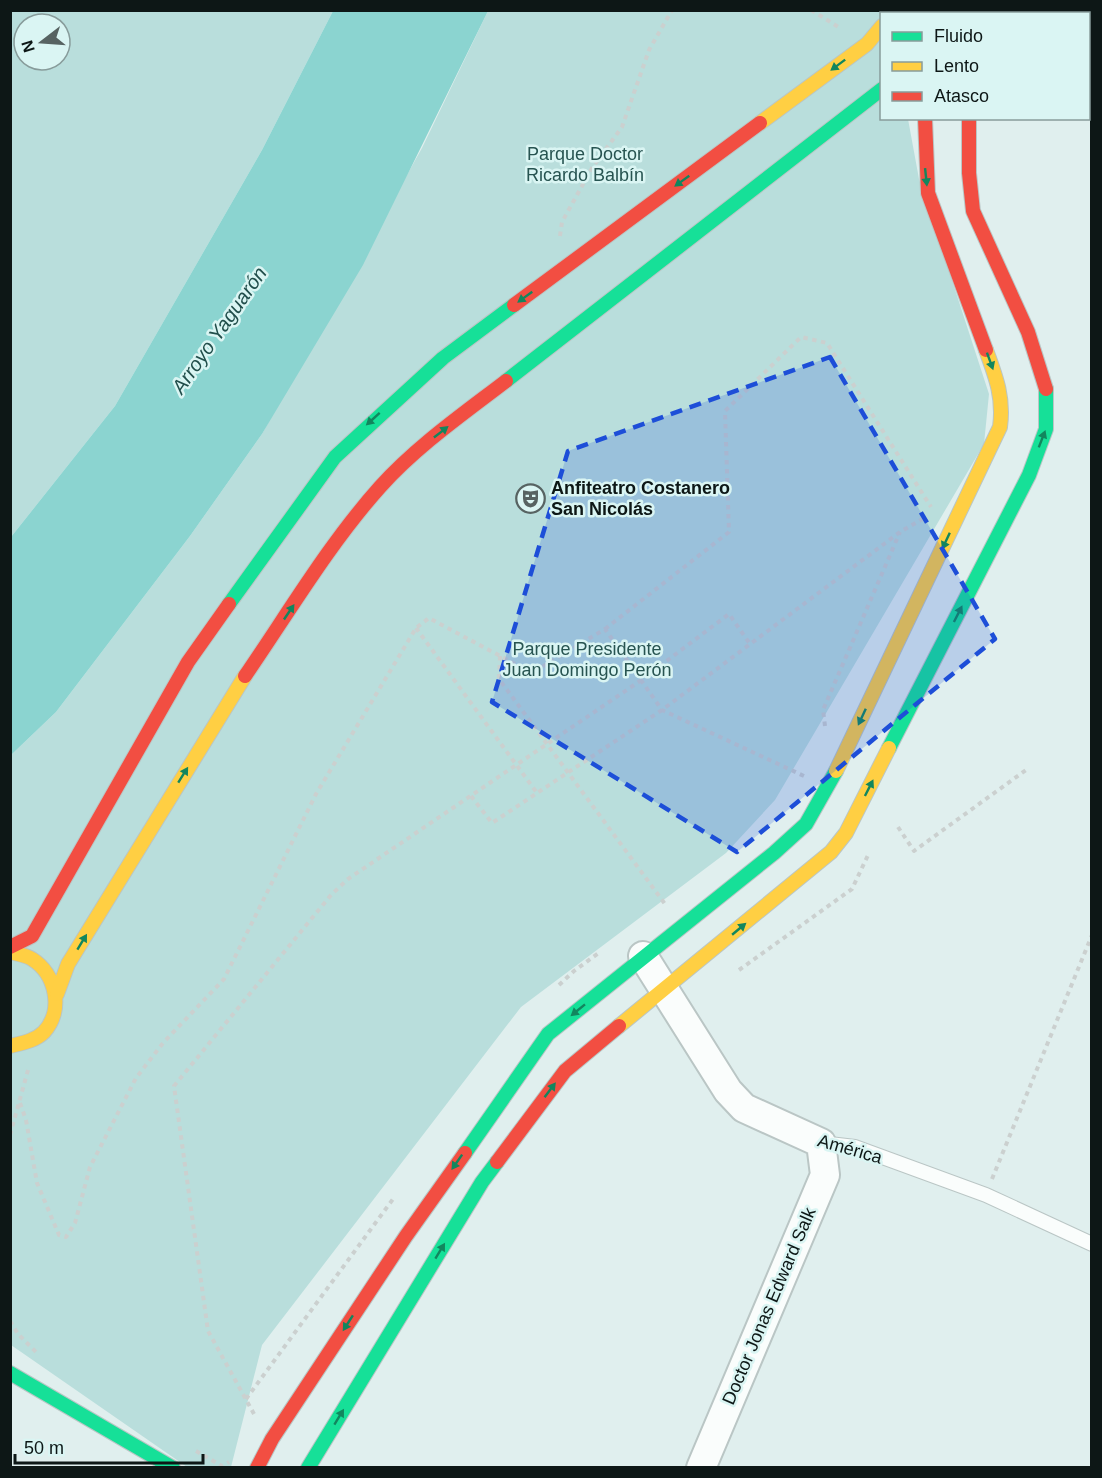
<svg xmlns="http://www.w3.org/2000/svg" width="1102" height="1478" font-family="Helvetica,sans-serif">
	<style>
		.green { fill: #b9dedc; fill-rule: evenodd }
		.water { fill: #8bd4d0 }
		.lines { fill: none; stroke-linecap: round; stroke-linejoin: round }
		.lane-casing { stroke: #bac6c5; stroke-width: 16 }
		.street-casing { stroke: #bac6c5; stroke-width: 32 }
		.fast-casing { stroke: #bac6c5; stroke-width: 16 }
		.slow-casing { stroke: #bac6c5; stroke-width: 16 }
		.jam-casing { stroke: #bac6c5; stroke-width: 16 }
		.path { stroke: #cbd0cf; stroke-width: 4; stroke-dasharray: 4.5 4.5; stroke-linecap: butt }
		.lane { stroke: #fafdfc; stroke-width: 14 }
		.street { stroke: #fafdfc; stroke-width: 28 }
		.fast { stroke: #16e098; stroke-width: 14 }
		.slow { stroke: #ffcf43; stroke-width: 14 }
		.jam { stroke: #f24e42; stroke-width: 14 }
		.oneway { fill: #12865e }
		.marked { fill: #1d4ed8; fill-opacity: 0.2; stroke: #1d4ed8; stroke-width: 4.5; stroke-dasharray: 12 8; stroke-linejoin: round }
		.labels { text-anchor: middle; dominant-baseline: central; stroke-width: 5; stroke-linejoin: round; paint-order: stroke }
		.park-label { font-size: 18px; fill: #275451; stroke: #daf5f3 }
		.poi-label { font-size: 18px; font-weight: bold; fill: #0d1716; stroke: #daf5f3; text-anchor: start }
		.street-label { font-size: 18px; fill: #0d1716; stroke: #daf5f3 }
		.water-label { font-size: 20px; font-style: italic; fill: #214e4b; stroke: #daf5f3 }
	</style>
	<rect width="100%" height="100%" fill="#e0efee"/>
	<g class="green">
		<path d="M11,11H333L262,150L115,406L11,537ZM24,24H60V60H24Z"/>
		<polygon points="488,11 965,11 966,13 882,14 882,118 908,119 919,179 989,394 984,444 775,800 726,853 521,1007 262,1345 231,1467 187,1467 11,1345 11,755 56,712 190,536 262,434 422,148"/>
	</g>
	<polygon class="water" points="333,11 488,11 363,265 262,434 190,536 56,712 11,755 11,537 115,406 262,150"/>
	<g class="lines">
		<defs>
			<polyline id="lane" points="821,1143 855,1147 986,1195 1092,1244"/>
			<g id="street">
				<polyline points="1088,87 1092,88"/>
				<polyline points="643,956 728,1091 744,1108 821,1143 825,1175 701,1468"/>
			</g>
			<g id="fast">
				<polyline points="979,10 980,14"/>
				<polyline points="506,381 882,89"/>
				<polyline points="229,604 335,457 443,358 514,305"/>
				<polyline points="889,748 1029,475 1046,429 1046,389"/>
				<polyline points="465,1153 548,1034 774,853 806,824 836,771"/>
				<polyline points="10,1373 173,1468"/>
				<polyline points="308,1468 482,1182 497,1162"/>
			</g>
			<g id="slow">
				<polyline points="760,123 867,44 882,26"/>
				<path d="M836,771L1000,427C1004,398 996,377 986,350"/>
				<path d="M10,952C17,954 26,955 32,959C56,974 64,1010 44,1032C35,1041 22,1043 10,1046"/>
				<polyline points="57,994 68,964 245,676"/>
				<polyline points="619,1026 831,852 846,833 889,748"/>
			</g>
			<g id="jam">
				<polyline points="925,118 928,193 986,350"/>
				<polyline points="969,118 969,173 973,211 1028,332 1046,389"/>
				<polyline points="514,305 760,123"/>
				<path d="M245,676C289,612 329,544 380,487C417,446 463,414 506,381"/>
				<polyline points="10,947 32,936 188,662 229,604"/>
				<polyline points="497,1162 565,1071 619,1026"/>
				<polyline points="257,1468 272,1439 406,1236 465,1153"/>
			</g>
		</defs>
		<use href="#lane" class="lane-casing"/>
		<use href="#street" class="street-casing"/>
		<use href="#fast" class="fast-casing"/>
		<use href="#slow" class="slow-casing"/>
		<use href="#jam" class="jam-casing"/>
		<g class="path">
			<polyline points="811,10 840,28"/>
			<polyline points="560,236 562,222 592,168 622,127 649,50 672,10"/>
			<polyline points="416,628 537,793"/>
			<polyline points="605,629 729,532 725,411 801,337 827,343 931,507"/>
			<polyline points="500,656 499,679 665,904"/>
			<polyline points="825,726 823,710 900,532"/>
			<polyline points="471,796 492,823 662,710 900,532 924,518"/>
			<polyline points="898,827 914,851 1026,770"/>
			<polyline points="739,970 852,889 869,853"/>
			<polyline points="559,985 574,971 600,952"/>
			<polyline points="20,1103 26,1120 37,1183 59,1235 66,1237 75,1223 90,1167 136,1078 163,1043 224,979 316,794 416,628 429,618 532,673 605,629 662,710 804,776"/>
			<polyline points="10,1135 28,1070"/>
			<polyline points="992,1179 1092,935"/>
			<polyline points="10,1321 18,1334 39,1355"/>
			<polyline points="246,1399 393,1199"/>
			<polyline points="254,1414 208,1331 174,1086 331,895 348,879 640,681 729,614 750,644"/>
			<polyline points="196,1451 222,1466 229,1462"/>
		</g>
		<use href="#lane" class="lane"/>
		<use href="#street" class="street"/>
		<use href="#fast" class="fast"/>
		<use href="#slow" class="slow"/>
		<use href="#jam" class="jam"/>
	</g>
	<defs><path id="oneway-solid" d="M-6-.8H1V-3.2L6.5 0L1 3.2V.8H-6Z" transform="scale(1.5)"/></defs>
	<g class="oneway">
		<use href="#oneway-solid" transform="translate(838 65) rotate(143)"/>
		<use href="#oneway-solid" transform="translate(926 177) rotate(84)"/>
		<use href="#oneway-solid" transform="translate(682 181) rotate(144)"/>
		<use href="#oneway-solid" transform="translate(525 297) rotate(144)"/>
		<use href="#oneway-solid" transform="translate(990 361) rotate(70)"/>
		<use href="#oneway-solid" transform="translate(373 419) rotate(138)"/>
		<use href="#oneway-solid" transform="translate(441 432) rotate(-38)"/>
		<use href="#oneway-solid" transform="translate(1042 439) rotate(-69)"/>
		<use href="#oneway-solid" transform="translate(946 541) rotate(115)"/>
		<use href="#oneway-solid" transform="translate(289 612) rotate(-56)"/>
		<use href="#oneway-solid" transform="translate(958 614) rotate(-63)"/>
		<use href="#oneway-solid" transform="translate(862 717) rotate(115)"/>
		<use href="#oneway-solid" transform="translate(183 775) rotate(-58)"/>
		<use href="#oneway-solid" transform="translate(869 788) rotate(-63)"/>
		<use href="#oneway-solid" transform="translate(739 929) rotate(-40)"/>
		<use href="#oneway-solid" transform="translate(82 942) rotate(-59)"/>
		<use href="#oneway-solid" transform="translate(578 1010) rotate(141)"/>
		<use href="#oneway-solid" transform="translate(550 1090) rotate(-53)"/>
		<use href="#oneway-solid" transform="translate(457 1162) rotate(125)"/>
		<use href="#oneway-solid" transform="translate(440 1251) rotate(-59)"/>
		<use href="#oneway-solid" transform="translate(348 1323) rotate(123)"/>
		<use href="#oneway-solid" transform="translate(339 1417) rotate(-59)"/>
	</g>
	<path class="marked" d="M830,357L995,639L737,852L492,702L568,451Z"/>
	<defs>
		<symbol id="theatre-ring" viewBox="-11 -11 22 22"><circle r="9.5" fill="#daf5f3" stroke="#576362" stroke-width="1.5"/><path d="M-5-5.5Q0-4 5-5.5V0Q5 5 0 6Q-5 5-5 0ZM-3.3-2.5H-1v1.5H-3.3ZM1-2.5H3.3v1.5H1ZM-2.8 1Q0 5.5 2.8 1Z" fill="#576362"/></symbol>
	</defs>
	<g fill-rule="evenodd">
		<use href="#theatre-ring" x="514" y="482" width="33" height="33"/>
	</g>
	<g class="labels">
		<g class="park-label">
			<text x="585" y="154">Parque Doctor<tspan x="585" dy="21">Ricardo Balbín</tspan></text>
			<text x="587" y="649">Parque Presidente<tspan x="587" dy="21">Juan Domingo Perón</tspan></text>
		</g>
		<g class="poi-label">
			<text x="551" y="488">Anfiteatro Costanero<tspan x="551" dy="21">San Nicolás</tspan></text>
		</g>
		<g class="street-label">
			<text transform="translate(850 1149) rotate(16)">América</text>
			<text transform="translate(769 1306) rotate(-67)">Doctor Jonas Edward Salk</text>
		</g>
		<g class="water-label">
			<text transform="translate(219 330) rotate(-55)">Arroyo Yaguarón</text>
		</g>
	</g>
	<rect width="1102" height="1478" fill="none" stroke="#0d1716" stroke-width="24"/>
	<rect x="880" y="12" width="210" height="108" fill="#daf5f3" stroke="#889c9b" stroke-width="1.5"/>
	<rect x="892" y="32" width="30" height="9" fill="#16e098" stroke="#889c9b" stroke-width="1.5"/>
	<text x="934" y="42" font-size="18" fill="#0d1716">Fluido</text>
	<rect x="892" y="62" width="30" height="9" fill="#ffcf43" stroke="#889c9b" stroke-width="1.5"/>
	<text x="934" y="72" font-size="18" fill="#0d1716">Lento</text>
	<rect x="892" y="92" width="30" height="9" fill="#f24e42" stroke="#889c9b" stroke-width="1.5"/>
	<text x="934" y="102" font-size="18" fill="#0d1716">Atasco</text>
	<g transform="translate(42 42) rotate(253)"><circle r="28" fill="#daf5f3" stroke="#889c9b" stroke-width="1.5"/>
	<path d="M0-4.5L10 22L0 15L-10 22Z" fill="#576362"/>
	<text y="-9" font-size="16" font-weight="bold" text-anchor="middle" fill="#0d1716">N</text>
	</g>
	<path d="M15 1454v9h188v-9" fill="none" stroke="#0d1716" stroke-width="3"/>
	<text x="24" y="1454" font-size="18" fill="#0d1716" stroke="#daf5f3" stroke-width="4.5" paint-order="stroke">50 m</text>
</svg>
